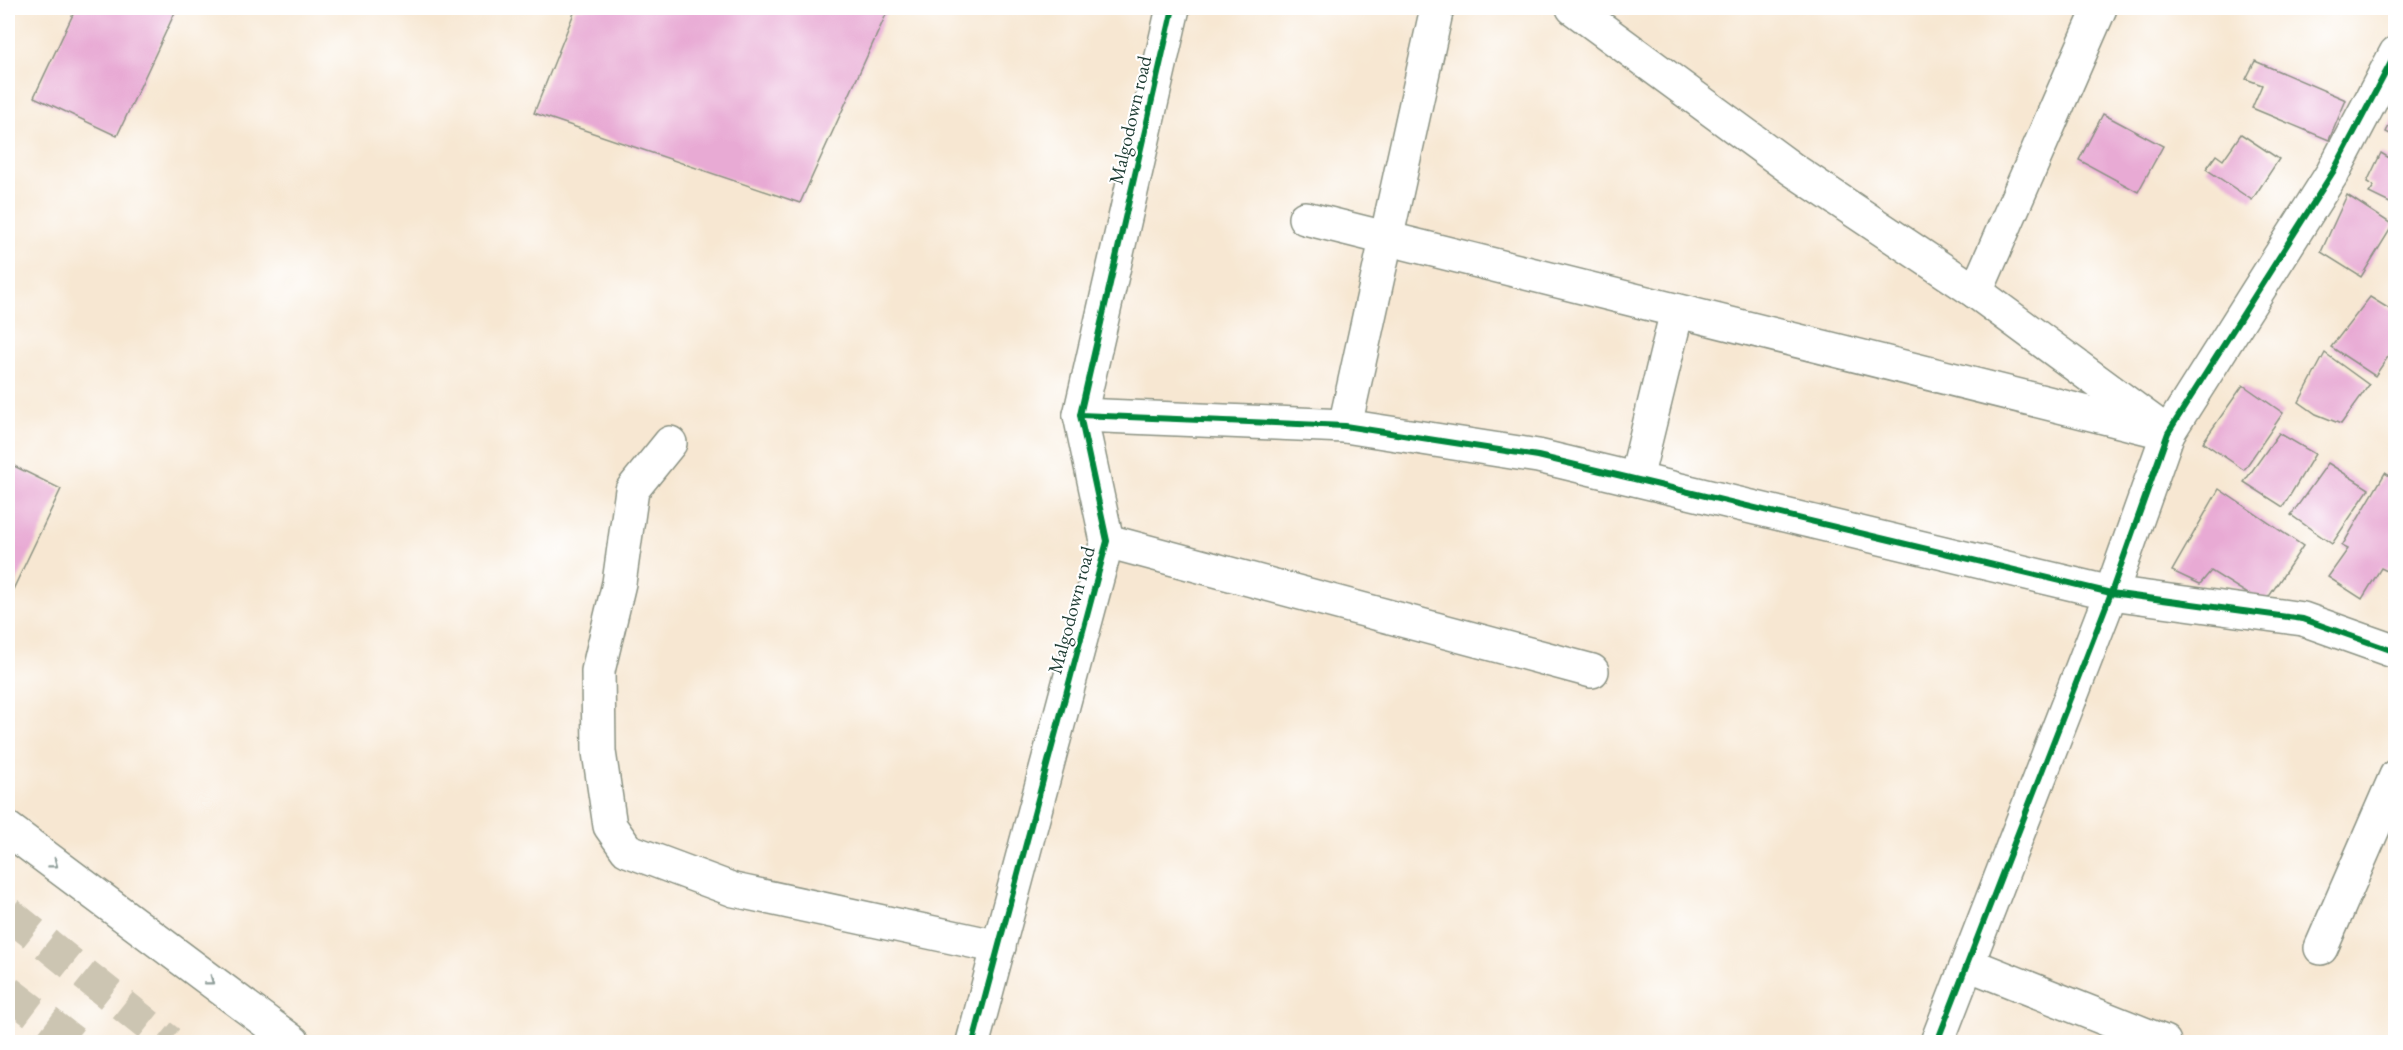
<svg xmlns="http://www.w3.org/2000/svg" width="2403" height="1050" font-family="'EB Garamond',serif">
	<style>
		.building { fill: #e8aad4 }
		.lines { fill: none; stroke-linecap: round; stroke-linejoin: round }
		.primary-tunnel { stroke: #ccc5b2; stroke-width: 33; stroke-dasharray: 33 16; stroke-linecap: butt }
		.street-casing { stroke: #8b9283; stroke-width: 36 }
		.secondary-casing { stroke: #8b9283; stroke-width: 36 }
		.street { stroke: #fff; stroke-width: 33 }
		.secondary { stroke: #fff; stroke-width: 33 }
		.cycleway-casing { stroke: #fff; stroke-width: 10 }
		.cycleway { stroke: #00873e; stroke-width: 6 }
		.oneway { stroke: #8f9e9a }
		.labels { text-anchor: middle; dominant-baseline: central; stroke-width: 4.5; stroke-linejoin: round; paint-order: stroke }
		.street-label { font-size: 20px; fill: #1f3d34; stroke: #fff }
	</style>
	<rect width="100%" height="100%" fill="#fff"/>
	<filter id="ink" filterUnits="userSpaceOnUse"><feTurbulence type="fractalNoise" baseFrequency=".0167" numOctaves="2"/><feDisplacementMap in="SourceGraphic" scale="12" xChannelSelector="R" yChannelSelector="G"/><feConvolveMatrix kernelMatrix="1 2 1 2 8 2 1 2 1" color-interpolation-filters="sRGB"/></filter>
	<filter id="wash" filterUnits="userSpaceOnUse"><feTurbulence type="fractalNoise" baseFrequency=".008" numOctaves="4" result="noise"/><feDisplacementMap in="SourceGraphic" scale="24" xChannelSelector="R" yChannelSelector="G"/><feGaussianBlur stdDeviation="1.35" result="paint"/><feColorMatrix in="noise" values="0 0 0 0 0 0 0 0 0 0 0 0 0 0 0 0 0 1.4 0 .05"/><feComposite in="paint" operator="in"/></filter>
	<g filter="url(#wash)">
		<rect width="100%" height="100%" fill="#f7e7d2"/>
		<g id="blocks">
			<g class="building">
				<polygon points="76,8 177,8 117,136 34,97"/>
				<polygon points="576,8 889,8 800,203 534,113"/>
				<polygon points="2255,61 2346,100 2329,140 2252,108 2262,85 2246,79"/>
				<polygon points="2396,112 2396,137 2386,132"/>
				<polygon points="2103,114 2163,146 2138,192 2079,160"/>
				<polygon points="2241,134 2279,159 2252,200 2206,169 2216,155 2223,160"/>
				<polygon points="2381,153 2396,162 2396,206 2369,193 2374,186 2367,182"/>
				<polygon points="2347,195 2393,225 2361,277 2321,252"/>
				<polygon points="2370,297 2396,313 2396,345 2375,376 2331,347"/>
				<polygon points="2325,353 2369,385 2341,424 2316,414 2299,402"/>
				<polygon points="2243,385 2283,413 2244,470 2203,442"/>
				<polygon points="2279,433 2315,454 2283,507 2244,482"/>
				<polygon points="8,463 61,489 8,600"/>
				<polygon points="2328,463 2369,489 2332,544 2291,515"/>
				<polygon points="2385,473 2396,480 2396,558 2387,571 2381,568 2362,599 2328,577 2348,549 2342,546"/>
				<polygon points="2219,489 2303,546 2264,604 2211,571 2200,584 2172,571"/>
			</g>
		</g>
	</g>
	<g filter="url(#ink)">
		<use href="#blocks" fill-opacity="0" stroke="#8b9283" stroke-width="1.5"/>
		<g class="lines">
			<g class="primary-tunnel">
				<polyline points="8,913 169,1042"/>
				<polyline points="8,992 73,1042"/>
			</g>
			<defs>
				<g id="street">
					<polyline points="1573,8 1792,169 1976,292 2100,8"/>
					<polyline points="1305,218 2168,433"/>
					<polyline points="1976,292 2154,423"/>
					<polyline points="1080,415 1345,426 1538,456 2111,593 2303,619 2396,652"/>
					<polyline points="1345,426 1437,8"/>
					<polyline points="670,443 632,490 619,583 598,671 599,752 610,826 627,850 734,890 999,947"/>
					<polyline points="1636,479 1677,311"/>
					<polyline points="1107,541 1592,671"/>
					<polyline points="2321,948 2396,776"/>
					<polyline points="1968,964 2164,1042"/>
					<polyline points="1937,1042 2111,593 2168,433 2333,172 2396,53"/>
				</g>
				<g id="secondary">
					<polyline points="8,829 293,1042"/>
					<polyline points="973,1042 1107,541 1080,415 1173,8"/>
				</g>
			</defs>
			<use href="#street" class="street-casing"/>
			<use href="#secondary" class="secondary-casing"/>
			<use href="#street" class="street"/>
			<use href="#secondary" class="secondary"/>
			<defs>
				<g id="cycleway">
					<polyline points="1080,415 1345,426 1538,456 2111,593 2303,619 2396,652"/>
					<polyline points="973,1042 1107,541 1080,415 1173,8"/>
					<polyline points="1937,1042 2111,593 2168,433 2333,172 2396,53"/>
				</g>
			</defs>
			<use href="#cycleway" class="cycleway-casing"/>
			<use href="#cycleway" class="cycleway"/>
		</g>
		<defs><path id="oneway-chevron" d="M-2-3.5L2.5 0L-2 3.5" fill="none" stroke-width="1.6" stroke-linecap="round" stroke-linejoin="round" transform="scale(1.5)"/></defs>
		<g class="oneway">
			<use href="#oneway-chevron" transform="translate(54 864) rotate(37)"/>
			<use href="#oneway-chevron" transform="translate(210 981) rotate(37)"/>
		</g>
	</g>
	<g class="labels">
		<g class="street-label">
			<text transform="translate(1130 120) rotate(-77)">Malgodown road</text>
			<text transform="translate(1071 610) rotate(-75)">Malgodown road</text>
		</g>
	</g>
	<rect width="2403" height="1050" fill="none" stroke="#fff" stroke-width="30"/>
</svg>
